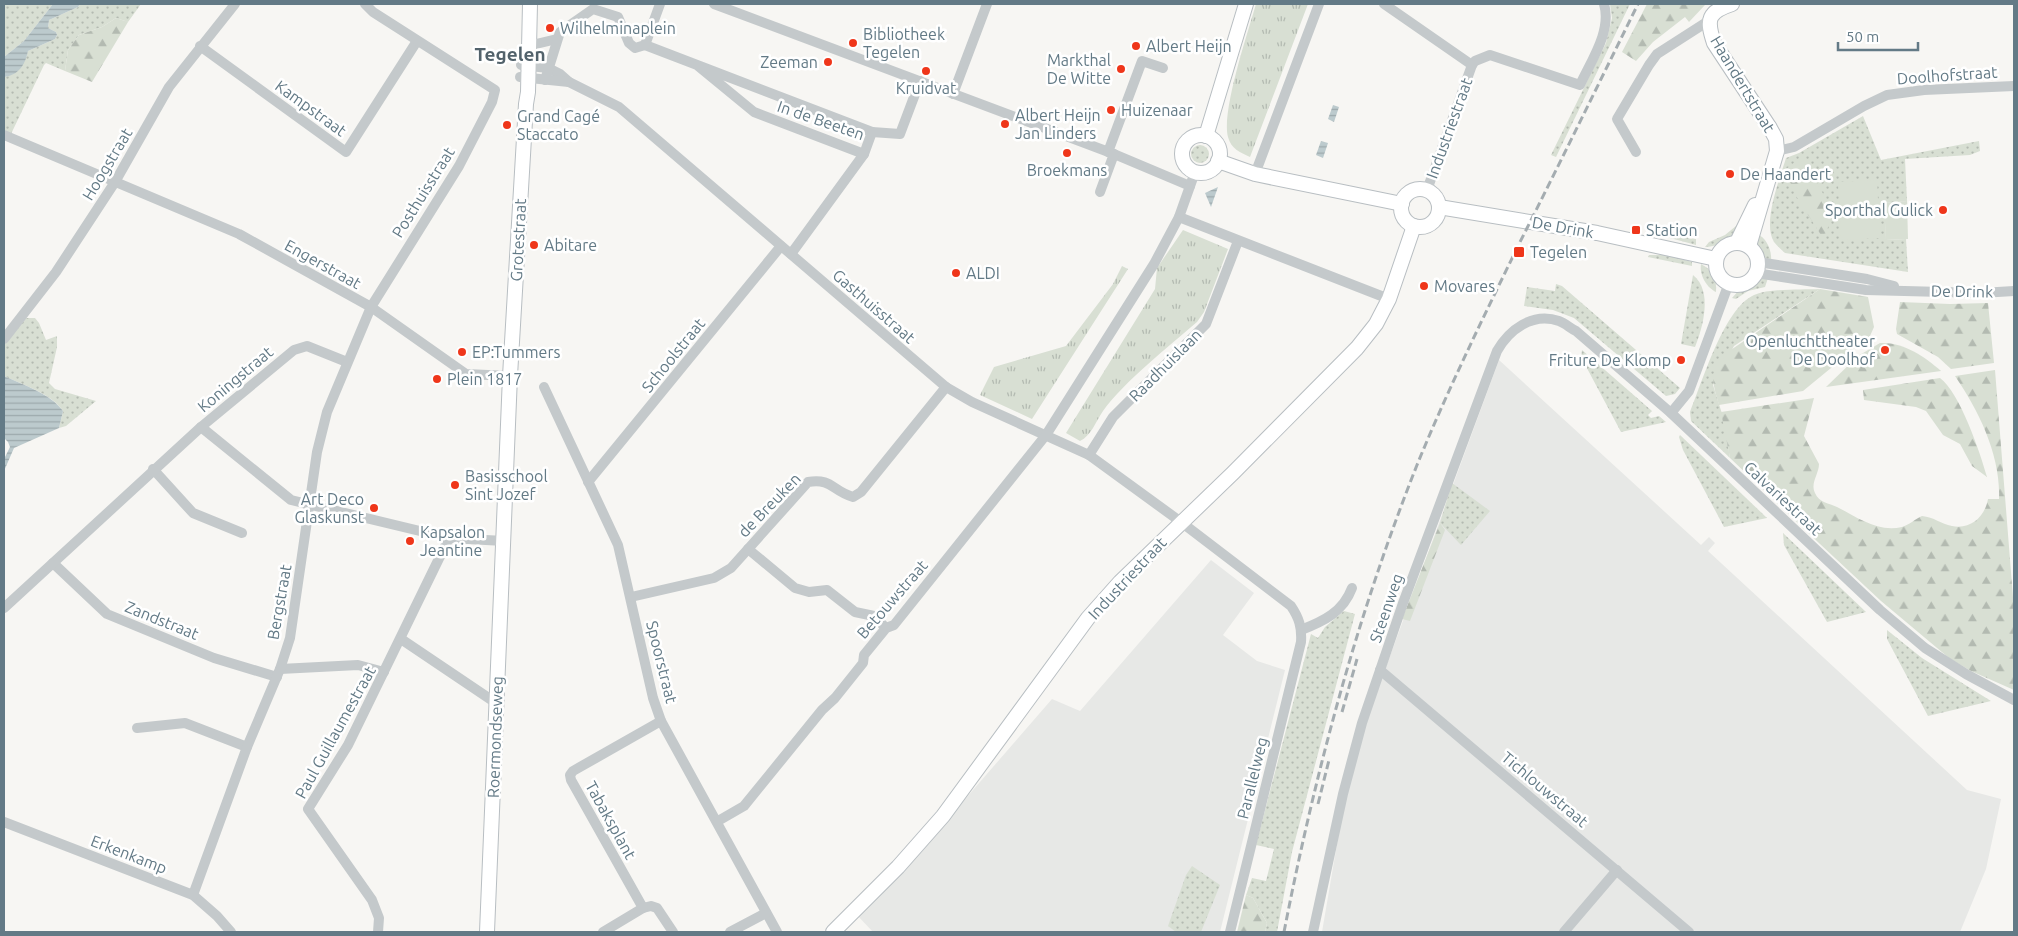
<svg xmlns="http://www.w3.org/2000/svg" width="2018" height="936" font-family="Ubuntu,sans-serif">
	<style>
		.built { fill: #e7e8e6 }
		.grass { fill: url(#grass-dots) }
		.forest { fill: url(#forest-firs) }
		.park { fill: url(#park-tufts) }
		.pitch { fill: #d8dfd3 }
		.water { fill: url(#water-rules) }
		.lines { fill: none; stroke-linecap: round; stroke-linejoin: round }
		.secondary-casing { stroke: #b8bec2; stroke-width: 16 }
		.street { stroke: #c4c9cb; stroke-width: 10 }
		.secondary { stroke: #fff; stroke-width: 14 }
		.rail { stroke: #a4acb0; stroke-width: 3; stroke-dasharray: 8 4; stroke-linecap: butt }
		.poi-dot { fill: #ef361a; stroke: #fff; stroke-width: 2 }
		.labels { text-anchor: middle; dominant-baseline: central; stroke-width: 5; stroke-linejoin: round; paint-order: stroke }
		.poi-label { font-size: 16px; fill: #637a86; stroke: #fff; text-anchor: start }
		.street-label { font-size: 16px; fill: #637a86; stroke: #fff }
		.quarter-label { font-size: 19px; font-weight: bold; fill: #52626b; stroke: #fff }
	</style>
	<defs>
		<pattern id="grass-dots" width="8" height="8" patternUnits="userSpaceOnUse" patternTransform="scale(1.25)"><rect width="8" height="8" fill="#d8dfd3"/><path d="M2 2h.1M6 6h.1" fill="none" stroke="#b3bab1" stroke-width="1.8" stroke-linecap="round"/></pattern>
		<pattern id="forest-firs" width="22" height="20" patternUnits="userSpaceOnUse" patternTransform="scale(1.25)"><rect width="22" height="20" fill="#d8dfd3"/><path d="M5 1l3.5 6h-7zM16 11l3.5 6h-7z" fill="#b3bab1"/></pattern>
		<pattern id="park-tufts" width="24" height="20" patternUnits="userSpaceOnUse" patternTransform="scale(1.25)"><rect width="24" height="20" fill="#d8dfd3"/><path d="M3 7l-1-3M5 7V3M7 7l1-3M15 17l-1-3M17 17v-4M19 17l1-3" fill="none" stroke="#b3bab1"/></pattern>
		<pattern id="water-rules" width="6" height="5" patternUnits="userSpaceOnUse" patternTransform="scale(1.25)"><rect width="6" height="5" fill="#bccacd"/><path d="M0 2.5h6" fill="none" stroke="#9ca9ac"/></pattern>
	</defs>
	<rect width="100%" height="100%" fill="#f7f6f3"/>
	<g class="built">
		<polygon points="1499,360 1701,545 1709,537 1715,543 1708,551 1967,790 2001,799 1986,869 1960,932 1322,932 1351,762"/>
		<polygon points="1211,560 1254,593 1223,635 1257,661 1285,670 1220,932 873,932 856,914 901,873 1052,699 1080,711"/>
	</g>
	<g class="grass">
		<polygon points="4,4 53,4 24,41 4,57"/>
		<path d="M80,4H141L128,22L116,18L102,27L79,35L68,50L65,71L46,63L44,65L11,134L4,131V77C17,75 25,63 28,51L55,39L57,35L56,32L48,28L49,20L78,7Z"/>
		<polygon points="1610,4 1630,4 1556,157 1551,155 1606,43 1612,18"/>
		<path d="M1863,116L1881,160L1979,141L1980,151L1970,155L1905,159L1907,201L1885,203L1886,240L1906,239L1908,272L1785,253C1781,249 1777,246 1774,242C1762,223 1780,178 1786,158L1799,153Z"/>
		<circle cx="1200" cy="154" r="9"/>
		<path d="M1736,226L1740,228C1733,238 1719,247 1705,247L1709,242L1725,235Z"/>
		<polygon points="1660,233 1696,239 1696,245 1659,235"/>
		<path d="M1757,234C1767,238 1772,251 1771,261C1758,256 1754,247 1757,234Z"/>
		<polygon points="1649,255 1667,255 1692,262 1692,266 1648,257"/>
		<path d="M1701,264C1713,270 1717,280 1716,292C1707,288 1699,275 1701,264Z"/>
		<path d="M1693,275C1713,291 1703,327 1695,347L1681,344Z"/>
		<polygon points="1761,278 1768,278 1765,287 1748,291 1736,299 1732,298 1740,289"/>
		<polygon points="1556,284 1562,286 1680,388 1675,394 1666,396 1574,318 1553,310 1524,306 1527,287 1555,291"/>
		<path d="M1820,289L1734,346L1713,385L1724,420L1730,458L1691,421L1690,412C1702,383 1724,308 1754,295C1771,288 1801,290 1820,289Z"/>
		<path d="M26,318H35L39,323L46,340L57,336V347L49,383L55,389L96,401L66,426L59,428L63,411C51,393 23,385 4,376V345Z"/>
		<polygon points="1582,350 1652,411 1648,415 1651,418 1659,416 1666,422 1621,432 1581,357"/>
		<polygon points="1680,435 1767,518 1724,527 1683,450 1679,437"/>
		<polygon points="1452,483 1490,511 1461,545 1440,523"/>
		<polygon points="1783,533 1866,612 1827,622 1784,545"/>
		<polygon points="1344,611 1355,614 1292,852 1277,932 1265,932 1267,923 1253,898 1246,895 1252,878 1266,881 1274,849 1256,845 1311,634 1318,638 1325,627"/>
		<polygon points="1887,630 1922,658 1991,701 1928,716 1887,639"/>
		<polygon points="1192,866 1220,885 1201,932 1176,932 1168,926 1186,875"/>
	</g>
	<g class="forest">
		<polygon points="1647,4 1705,4 1705,5 1689,22 1685,17 1653,42 1636,61 1622,52"/>
		<polygon points="116,18 128,22 92,82 65,71 68,50 79,35 102,27"/>
		<polygon points="1803,158 1831,208 1827,233 1821,235 1796,196 1785,170 1799,159"/>
		<path d="M1820,289L1868,297L1874,327L1870,336L1803,391L1719,405C1713,384 1709,375 1722,356Z"/>
		<polygon points="1900,302 1950,304 1988,303 1994,363 1951,369 1938,357 1897,334 1896,329"/>
		<path d="M1880,343C1903,342 1924,356 1941,371L1826,387L1858,356Z"/>
		<path d="M1995,370L2014,610V690L1971,671L1949,658L1881,601L1820,544L1730,458L1721,412L1814,398L1804,436L1819,464C1819,474 1810,483 1815,493C1819,503 1829,503 1837,507C1857,517 1878,533 1902,527C1909,525 1915,519 1922,516C1934,517 1941,524 1952,526C1971,530 1985,516 1988,499H1999C2001,456 1979,411 1955,376Z"/>
		<path d="M1940,378C1960,393 1980,452 1987,477L1972,466L1960,444L1943,435L1926,411L1916,407L1864,400L1863,390Z"/>
		<polygon points="1440,523 1445,530 1410,621 1402,619"/>
		<polygon points="1246,895 1253,898 1267,923 1265,932 1237,932"/>
	</g>
	<g class="park">
		<path d="M1256,4H1308L1250,157C1240,152 1231,149 1228,137C1221,112 1248,32 1256,4Z"/>
		<path d="M1183,230L1228,249L1204,312L1197,322C1168,347 1125,381 1103,411C1096,421 1091,436 1080,441L1066,433L1155,289L1157,268Z"/>
		<polygon points="1122,266 1128,269 1032,419 980,395 994,367 1066,346 1113,284"/>
	</g>
	<g class="pitch">
		<polygon points="1877,180 1880,238 1841,240 1838,182"/>
		<polygon points="1907,201 1908,239 1886,240 1884,203"/>
	</g>
	<g class="water">
		<path d="M53,4H80L78,7L49,20L48,28L56,32L57,35L55,39L28,51C25,65 19,75 4,77V57L24,41Z"/>
		<polygon points="1333,105 1339,107 1334,122 1328,119"/>
		<polygon points="1321,141 1328,143 1323,158 1316,155"/>
		<polygon points="1218,187 1211,207 1205,193"/>
		<path d="M4,376C23,385 50,393 63,411L59,428L14,448L4,471V459L10,447L8,442L4,438Z"/>
	</g>
	<g class="lines">
		<defs>
			<g id="secondary">
				<path d="M1732,4C1708,12 1706,19 1714,43L1770,128L1776,139L1777,151L1749,246"/>
				<circle cx="1201" cy="154" r="19"/>
				<polyline points="1206,136 1246,4"/>
				<polyline points="1218,161 1255,174 1402,204"/>
				<circle cx="1420" cy="208" r="19"/>
				<polyline points="1439,207 1597,233 1716,259"/>
				<polyline points="1737,242 1755,205"/>
				<circle cx="1737" cy="264" r="21"/>
				<polyline points="487,932 510,376 526,104 528,92 530,4"/>
				<polyline points="833,932 898,867 943,816 1088,618 1120,582 1233,473 1357,348 1376,324 1389,299 1414,226"/>
			</g>
		</defs>
		<use href="#secondary" class="secondary-casing"/>
		<g class="street">
			<polyline points="714,4 1114,154 1190,186"/>
			<path d="M1384,4L1472,65L1475,61L1490,55L1580,85C1591,61 1612,31 1604,4"/>
			<polyline points="536,44 557,39"/>
			<polyline points="645,45 872,132 864,154 754,112 698,66"/>
			<polyline points="645,45 660,4"/>
			<polyline points="200,46 346,152 417,41"/>
			<path d="M521,65L548,68L560,74L569,82L619,107L946,387L972,402L1089,455L1181,522L1291,606C1299,618 1302,627 1301,642L1230,932"/>
			<polyline points="520,77 569,82"/>
			<polyline points="545,80 560,32 593,9 618,17 629,43 635,48 645,45"/>
			<polyline points="953,94 987,4"/>
			<polyline points="872,132 900,134 920,81"/>
			<polyline points="4,135 239,234 371,307 466,374 510,376"/>
			<polyline points="1777,151 1794,147 1864,106 1887,95 1924,90 2014,86"/>
			<polyline points="1108,152 1142,61 1163,68"/>
			<polyline points="1636,152 1617,119 1649,65 1657,54 1710,20"/>
			<polyline points="1255,174 1319,4"/>
			<polyline points="1427,190 1472,65"/>
			<polyline points="1100,192 1114,154"/>
			<polyline points="1179,217 1389,299"/>
			<polyline points="791,254 864,154"/>
			<polyline points="1758,262 1867,279 1894,286"/>
			<polyline points="1756,273 1866,290 1981,293 2014,291"/>
			<polyline points="4,339 56,272 115,182 169,87 235,4"/>
			<polyline points="544,387 618,545 653,698 661,721 777,932"/>
			<polyline points="1671,413 1689,391 1729,283"/>
			<polyline points="201,427 291,500 449,538 504,541"/>
			<polyline points="1089,455 1113,417 1206,324 1238,241"/>
			<polyline points="153,469 193,513 242,533"/>
			<polyline points="588,482 781,246"/>
			<polyline points="748,549 795,588 809,592 827,590 855,612 874,616 886,628"/>
			<polyline points="53,563 107,614 214,658 277,677"/>
			<path d="M631,597L714,578L731,568L808,482C832,478 832,491 853,497L861,492L946,387"/>
			<polyline points="4,608 201,427 294,350 307,346 347,362"/>
			<path d="M1301,630C1324,621 1343,612 1352,588"/>
			<polyline points="401,639 496,703"/>
			<polyline points="280,669 358,665 384,672"/>
			<polyline points="1380,670 1689,932"/>
			<polyline points="661,721 573,771 570,775 571,780 643,908 651,906 657,908 673,932"/>
			<polyline points="137,728 185,723 247,747"/>
			<polyline points="718,821 744,806 822,710 835,698 863,663 864,655 886,628 894,625 1046,435 1154,264 1179,217 1195,172"/>
			<polyline points="4,822 193,895 217,916 231,932"/>
			<polyline points="193,895 247,747 280,669 290,638 317,452 327,412 371,307 459,166 492,102 495,90 373,12 365,4"/>
			<polyline points="378,932 379,918 372,900 308,809 348,745 449,538"/>
			<polyline points="603,932 643,908"/>
			<polyline points="730,932 766,913"/>
			<path d="M1313,932L1343,794L1362,723L1403,603L1497,351C1509,330 1532,312 1559,321C1565,323 1570,328 1576,331L1671,413L1880,610L1925,648L1966,674L2014,700"/>
			<polyline points="1564,932 1617,870"/>
		</g>
		<use href="#secondary" class="secondary"/>
		<g class="rail">
			<polyline points="1342,712 1357,659"/>
			<polyline points="1318,804 1329,760"/>
			<path d="M1284,932C1315,773 1357,616 1417,465C1448,389 1484,316 1520,242C1560,163 1599,83 1638,4"/>
		</g>
	</g>
	<g class="poi-dot">
		<circle cx="550" cy="28" r="5"/>
		<circle cx="853" cy="43" r="5"/>
		<circle cx="1136" cy="46" r="5"/>
		<circle cx="828" cy="62" r="5"/>
		<circle cx="1121" cy="69" r="5"/>
		<circle cx="926" cy="71" r="5"/>
		<circle cx="1111" cy="110" r="5"/>
		<circle cx="1005" cy="124" r="5"/>
		<circle cx="507" cy="125" r="5"/>
		<circle cx="1067" cy="153" r="5"/>
		<circle cx="1730" cy="174" r="5"/>
		<circle cx="1943" cy="210" r="5"/>
		<rect x="1631" y="225" width="10" height="10" rx="2.5"/>
		<circle cx="534" cy="245" r="5"/>
		<rect x="1513" y="246" width="12" height="12" rx="2.5"/>
		<circle cx="956" cy="273" r="5"/>
		<circle cx="1424" cy="286" r="5"/>
		<circle cx="1885" cy="350" r="5"/>
		<circle cx="462" cy="352" r="5"/>
		<circle cx="1681" cy="360" r="5"/>
		<circle cx="437" cy="379" r="5"/>
		<circle cx="455" cy="485" r="5"/>
		<circle cx="374" cy="508" r="5"/>
		<circle cx="410" cy="541" r="5"/>
	</g>
	<g class="labels">
		<g class="poi-label">
			<text x="560" y="28">Wilhelminaplein</text>
			<text x="863" y="34">Bibliotheek<tspan x="863" dy="18">Tegelen</tspan></text>
			<text x="1146" y="46">Albert Heijn</text>
			<text x="1111" y="60" text-anchor="end">Markthal<tspan x="1111" dy="18">De Witte</tspan></text>
			<text x="818" y="62" text-anchor="end">Zeeman</text>
			<text x="926" y="88" text-anchor="middle">Kruidvat</text>
			<text x="1121" y="110">Huizenaar</text>
			<text x="1015" y="115">Albert Heijn<tspan x="1015" dy="18">Jan Linders</tspan></text>
			<text x="517" y="116">Grand Cagé<tspan x="517" dy="18">Staccato</tspan></text>
			<text x="1067" y="170" text-anchor="middle">Broekmans</text>
			<text x="1740" y="174">De Haandert</text>
			<text x="1933" y="210" text-anchor="end">Sporthal Gulick</text>
			<text x="1646" y="230">Station</text>
			<text x="544" y="245">Abitare</text>
			<text x="1530" y="252">Tegelen</text>
			<text x="966" y="273">ALDI</text>
			<text x="1434" y="286">Movares</text>
			<text x="1875" y="341" text-anchor="end">Openluchttheater<tspan x="1875" dy="18">De Doolhof</tspan></text>
			<text x="472" y="352">EP:Tummers</text>
			<text x="1671" y="360" text-anchor="end">Friture De Klomp</text>
			<text x="447" y="379">Plein 1817</text>
			<text x="465" y="476">Basisschool<tspan x="465" dy="18">Sint Jozef</tspan></text>
			<text x="364" y="499" text-anchor="end">Art Deco<tspan x="364" dy="18">Glaskunst</tspan></text>
			<text x="420" y="532">Kapsalon<tspan x="420" dy="18">Jeantine</tspan></text>
		</g>
		<g class="street-label">
			<text transform="translate(1947 75) rotate(-4)">Doolhofstraat</text>
			<text transform="translate(1743 84) rotate(59)">Haandertstraat</text>
			<text transform="translate(311 108) rotate(36)">Kampstraat</text>
			<text transform="translate(821 120) rotate(19)">In de Beeten</text>
			<text transform="translate(1449 128) rotate(-70)">Industriestraat</text>
			<text transform="translate(107 164) rotate(-59)">Hoogstraat</text>
			<text transform="translate(423 192) rotate(-58)">Posthuisstraat</text>
			<text transform="translate(1563 227) rotate(10)">De Drink</text>
			<text transform="translate(518 240) rotate(-87)">Grotestraat</text>
			<text transform="translate(323 264) rotate(29)">Engerstraat</text>
			<text transform="translate(1962 291) rotate(1)">De Drink</text>
			<text transform="translate(874 306) rotate(41)">Gasthuisstraat</text>
			<text transform="translate(673 355) rotate(-51)">Schoolstraat</text>
			<text transform="translate(1165 365) rotate(-45)">Raadhuislaan</text>
			<text transform="translate(235 379) rotate(-40)">Koningstraat</text>
			<text transform="translate(1783 498) rotate(43)">Calvariestraat</text>
			<text transform="translate(769 505) rotate(-46)">de Breuken</text>
			<text transform="translate(1127 578) rotate(-47)">Industriestraat</text>
			<text transform="translate(892 599) rotate(-49)">Betouwstraat</text>
			<text transform="translate(279 602) rotate(-80)">Bergstraat</text>
			<text transform="translate(1386 608) rotate(-71)">Steenweg</text>
			<text transform="translate(162 620) rotate(22)">Zandstraat</text>
			<text transform="translate(662 662) rotate(76)">Spoorstraat</text>
			<text transform="translate(335 732) rotate(-61)">Paul Guillaumestraat</text>
			<text transform="translate(495 737) rotate(-88)">Roermondseweg</text>
			<text transform="translate(1252 778) rotate(-76)">Parallelweg</text>
			<text transform="translate(1545 789) rotate(40)">Tichlouwstraat</text>
			<text transform="translate(611 820) rotate(61)">Tabaksplant</text>
			<text transform="translate(129 854) rotate(21)">Erkenkamp</text>
		</g>
		<g class="quarter-label">
			<text x="510" y="54">Tegelen</text>
		</g>
	</g>
	<rect width="2018" height="936" fill="none" stroke="#637a86" stroke-width="10"/>
	<path d="M1838 42v8h80v-8" fill="none" stroke="#637a86" stroke-width="2.5"/>
	<text x="1846" y="42" font-size="15" fill="#637a86" stroke="#ffffff" stroke-width="4" paint-order="stroke">50 m</text>
</svg>
